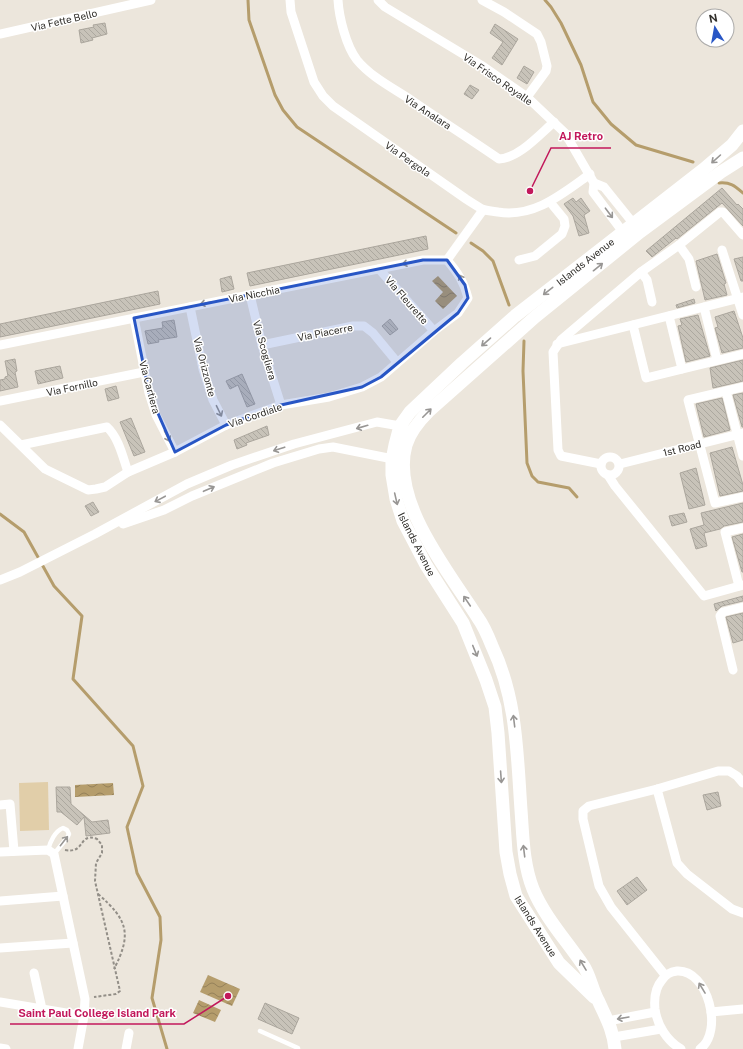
<svg xmlns="http://www.w3.org/2000/svg" width="743" height="1049" font-family="'Public Sans',sans-serif">
	<style>
		.pitch { fill: #e1cea9 }
		.water { fill: url(#water-waves) }
		.lines { fill: none; stroke-linecap: round; stroke-linejoin: round }
		.stream { stroke: #b59d6c; stroke-width: 3 }
		.building { fill: url(#building-back-hatch); stroke: #aba69d }
		.path { stroke: #938f88; stroke-width: 2; stroke-dasharray: 3 2; stroke-linecap: butt }
		.lane { stroke: #fff; stroke-width: 4.5 }
		.street { stroke: #fff; stroke-width: 9 }
		.secondary { stroke: #fff; stroke-width: 13 }
		.oneway { stroke: #989694 }
		.marked { fill: #2856c5; fill-opacity: 0.2; stroke: #2856c5; stroke-width: 3; stroke-linejoin: round }
		.labels { text-anchor: middle; dominant-baseline: central; stroke-width: 3; stroke-linejoin: round; paint-order: stroke }
		.street-label { font-size: 10px; fill: #302e2a; stroke: #fff }
		.leader { fill: none; stroke: #c2185b; stroke-width: 1.5 }
		.callout-dot { fill: #c2185b; stroke: #fff; stroke-width: 1.5 }
		.callout-label { font-size: 11px; text-anchor: middle; font-weight: bold; fill: #c2185b; stroke: #fff; stroke-width: 3; stroke-linejoin: round; paint-order: stroke }
	</style>
	<defs>
		<pattern id="water-waves" width="16" height="10" patternUnits="userSpaceOnUse"><rect width="16" height="10" fill="#b59d6c"/><path d="M0 5q4-4 8 0t8 0" fill="none" stroke="#948059"/></pattern>
		<pattern id="building-back-hatch" width="6" height="6" patternUnits="userSpaceOnUse"><rect width="6" height="6" fill="#c8c3b9"/><path d="M-1 5l2 2M0 0l6 6M5-1l2 2" fill="none" stroke="#aca89f"/></pattern>
	</defs>
	<rect width="100%" height="100%" fill="#ece6dc"/>
	<polygon class="pitch" points="48,782 49,830 20,831 19,783"/>
	<g class="water">
		<polygon points="438,276 457,296 443,309 435,301 443,292 432,281"/>
		<polygon points="113,783 114,795 75,797 75,785"/>
		<polygon points="208,975 240,989 232,1006 200,992"/>
		<polygon points="199,1000 221,1010 215,1022 193,1013"/>
	</g>
	<g class="lines">
		<g class="stream">
			<polyline points="248,0 249,20 275,95 283,110 297,127 456,233"/>
			<polyline points="545,0 551,7 561,23 581,65 593,102 611,124 636,145 693,162"/>
			<path d="M719,183C731,182 735,186 743,193"/>
			<polyline points="471,243 483,251 493,261 509,305"/>
			<polyline points="524,341 523,371 527,463 532,476 538,482 569,488 577,497"/>
			<polyline points="0,514 24,532 54,586 82,616 73,679 133,746 143,786 127,827 137,873 160,917 161,940 152,998 167,1049"/>
		</g>
	</g>
	<g class="building">
		<polygon points="105,23 107,34 92,38 93,40 81,43 79,30 94,27 93,25"/>
		<polygon points="495,24 518,39 502,65 492,58 503,42 490,33"/>
		<polygon points="524,66 534,72 527,84 517,78"/>
		<polygon points="470,85 479,90 472,99 464,94"/>
		<polygon points="722,188 737,205 738,204 743,209 743,226 722,203 677,239 676,238 652,257 646,251"/>
		<polygon points="573,198 576,202 581,198 590,211 584,215 589,233 579,236 573,216 564,204"/>
		<polygon points="426,236 428,249 250,286 247,273"/>
		<polygon points="717,254 726,283 724,284 727,295 705,300 696,261"/>
		<polygon points="743,257 743,281 741,281 734,259"/>
		<polygon points="231,276 234,289 222,292 220,279"/>
		<polygon points="158,291 160,304 0,337 0,324"/>
		<polygon points="694,299 695,303 677,308 676,305"/>
		<polygon points="734,311 743,338 743,348 722,353 715,328 718,327 715,317"/>
		<polygon points="698,315 710,356 686,362 678,326 682,325 680,319"/>
		<polygon points="390,319 398,329 390,335 382,326"/>
		<polygon points="174,320 177,337 158,340 159,342 148,344 145,331 163,328 162,322"/>
		<polygon points="15,359 17,371 15,372 18,387 0,391 0,380 5,379 5,377 8,376 5,361"/>
		<polygon points="743,360 743,381 713,388 710,368"/>
		<polygon points="60,366 63,378 38,384 35,371"/>
		<polygon points="242,374 255,404 247,407 238,385 230,389 226,381"/>
		<polygon points="116,386 119,398 108,401 105,389"/>
		<polygon points="743,393 743,427 742,427 733,395"/>
		<polygon points="722,398 730,430 704,437 696,404"/>
		<polygon points="131,418 145,452 134,456 120,422"/>
		<polygon points="267,426 269,435 246,443 247,445 237,449 234,440"/>
		<polygon points="732,447 743,485 743,491 720,496 710,453"/>
		<polygon points="696,468 705,505 689,509 680,473"/>
		<polygon points="93,502 99,512 91,516 85,506"/>
		<polygon points="743,503 743,522 724,526 720,529 704,533 707,546 696,549 690,529 704,525 701,513"/>
		<polygon points="684,513 687,522 672,526 669,516"/>
		<polygon points="743,534 743,572 742,572 732,537"/>
		<polygon points="743,596 743,601 722,606 716,611 714,604"/>
		<polygon points="743,613 743,640 733,643 726,617"/>
		<polygon points="56,787 70,787 71,804 92,822 108,820 110,833 86,836 84,817 77,825 61,812 57,812"/>
		<polygon points="718,792 721,806 707,810 703,795"/>
		<polygon points="637,877 647,890 627,905 617,891"/>
		<polygon points="265,1003 299,1018 292,1034 258,1019"/>
	</g>
	<g class="lines">
		<g class="path">
			<path d="M65,850C86,854 78,832 97,839L102,845V853L96,863L95,881L120,991L116,994L94,997"/>
			<path d="M98,894C128,920 132,934 114,969"/>
		</g>
		<g class="lane">
			<path d="M48,850C50,842 55,831 63,828L67,830L69,834L67,838L54,854"/>
			<polyline points="260,1031 298,1048 298,1049"/>
		</g>
		<g class="street">
			<path d="M290,0L291,12L314,82L323,96L333,106L466,199C472,203 477,206 482,209C487,211 493,211 498,212C534,218 562,194 590,174"/>
			<path d="M338,0C339,17 346,46 357,60C371,77 393,88 411,100C440,120 470,139 499,159C519,158 539,135 554,122"/>
			<polyline points="378,0 385,7 481,65 527,97 565,133 594,183 593,192 626,236"/>
			<polyline points="482,0 504,12 537,34 541,42 547,66 546,71 527,97"/>
			<polyline points="0,34 151,0"/>
			<polyline points="594,183 604,187 637,228"/>
			<polyline points="679,245 689,259 696,287"/>
			<polyline points="722,250 743,315"/>
			<polyline points="447,260 483,210"/>
			<polyline points="519,260 535,256 562,234 565,226 564,219 550,202"/>
			<polyline points="379,269 434,331"/>
			<polyline points="641,272 647,280 652,302"/>
			<polyline points="250,295 262,345 281,405"/>
			<polyline points="190,307 203,369 213,400 226,425"/>
			<polyline points="704,307 717,360"/>
			<polyline points="669,316 682,369"/>
			<polyline points="134,318 149,393 156,415 175,452"/>
			<polyline points="633,325 646,378 743,354"/>
			<polyline points="557,344 743,297"/>
			<polyline points="0,345 423,260 447,260"/>
			<polyline points="262,345 353,326 364,326 373,333 397,362"/>
			<polyline points="743,387 688,400 715,503 743,497"/>
			<polyline points="726,391 743,456"/>
			<polyline points="0,401 144,372"/>
			<path d="M0,425L45,469L88,490L96,489L105,487L128,472L175,452L226,425L281,405L329,397L362,387L381,377L434,331L458,313L468,298C464,282 458,273 447,260"/>
			<path d="M21,445L107,427C119,438 123,458 128,472"/>
			<circle cx="610" cy="466" r="9"/>
			<polyline points="601,464 561,456 558,450 553,352 561,340 641,272 679,245 720,212 723,212 743,235"/>
			<polyline points="620,464 743,433"/>
			<polyline points="608,475 615,486 704,596 743,585"/>
			<polyline points="123,524 164,510 192,496 273,463 319,449 333,447 398,460"/>
			<polyline points="0,580 20,572 95,534 187,484 232,465 294,444 377,422 400,426 405,428"/>
			<polyline points="739,586 725,532 743,528"/>
			<polyline points="733,670 720,616 723,612 743,607"/>
			<polyline points="657,789 677,863 687,874 732,909 743,913"/>
			<polyline points="0,805 10,804 14,851"/>
			<polyline points="0,852 48,850 54,854 85,999 84,1016 78,1049"/>
			<polyline points="0,901 63,896"/>
			<polyline points="0,948 73,943"/>
			<polyline points="34,973 42,1009"/>
			<polyline points="665,975 611,907 599,886 583,819 583,811 589,806 657,789 718,771 729,771 737,776 743,783"/>
			<polyline points="0,1002 84,1016"/>
			<polyline points="711,1012 743,1009"/>
			<polyline points="608,1021 655,1012"/>
			<polyline points="614,1037 661,1029"/>
			<polyline points="0,1048 6,1049"/>
			<polyline points="126,1049 129,1033"/>
			<path d="M681,1049C667,1041 657,1025 655,1009C654,999 655,988 662,980C666,974 670,972 677,971C708,969 724,1032 700,1049"/>
		</g>
		<g class="secondary">
			<path id="s1" d="M594,997L559,963L516,896L510,874L506,852L498,733L495,707L486,680L463,623L426,565L403,521L396,499L392,475V460L395,445L400,426L410,412L462,363L515,316L704,169L732,145L743,131"/>
			<path d="M615,1049C613,1029 606,1018 598,1000C592,989 590,975 583,965C566,940 544,916 533,889C523,864 523,836 521,810C517,753 517,699 492,646C488,636 484,626 478,618C450,573 390,502 406,445C410,432 419,421 429,411L535,317L640,232L721,172L743,158"/>
		</g>
	</g>
	<defs><path id="oneway-shaft" d="M-6 0H5M1.5-3L5.5 0L1.5 3" fill="none" stroke-width="1.6" stroke-linecap="round" stroke-linejoin="round"/></defs>
	<g class="oneway">
		<use href="#oneway-shaft" transform="translate(716 159) rotate(138)"/>
		<use href="#oneway-shaft" transform="translate(609 213) rotate(53)"/>
		<use href="#oneway-shaft" transform="translate(408 263) rotate(169)"/>
		<use href="#oneway-shaft" transform="translate(598 267) rotate(-39)"/>
		<use href="#oneway-shaft" transform="translate(462 280) rotate(-119)"/>
		<use href="#oneway-shaft" transform="translate(548 291) rotate(142)"/>
		<use href="#oneway-shaft" transform="translate(206 303) rotate(169)"/>
		<use href="#oneway-shaft" transform="translate(486 342) rotate(139)"/>
		<use href="#oneway-shaft" transform="translate(219 411) rotate(64)"/>
		<use href="#oneway-shaft" transform="translate(427 413) rotate(-45)"/>
		<use href="#oneway-shaft" transform="translate(362 427) rotate(164)"/>
		<use href="#oneway-shaft" transform="translate(167 436) rotate(64)"/>
		<use href="#oneway-shaft" transform="translate(279 449) rotate(162)"/>
		<use href="#oneway-shaft" transform="translate(209 489) rotate(-23)"/>
		<use href="#oneway-shaft" transform="translate(160 499) rotate(152)"/>
		<use href="#oneway-shaft" transform="translate(396 499) rotate(77)"/>
		<use href="#oneway-shaft" transform="translate(467 601) rotate(-124)"/>
		<use href="#oneway-shaft" transform="translate(475 651) rotate(68)"/>
		<use href="#oneway-shaft" transform="translate(514 721) rotate(-97)"/>
		<use href="#oneway-shaft" transform="translate(501 777) rotate(86)"/>
		<use href="#oneway-shaft" transform="translate(64 841) rotate(-52)"/>
		<use href="#oneway-shaft" transform="translate(524 851) rotate(-97)"/>
		<use href="#oneway-shaft" transform="translate(583 965) rotate(-121)"/>
		<use href="#oneway-shaft" transform="translate(702 988) rotate(-121)"/>
		<use href="#oneway-shaft" transform="translate(623 1018) rotate(170)"/>
	</g>
	<path class="marked" d="M423,260H447L465,285L468,298L458,313L381,377L362,387L281,405L226,425L175,452L149,393L134,318Z"/>
	<g class="labels">
		<g class="street-label">
			<text transform="translate(64 20) rotate(-13)">Via Fette Bello</text>
			<text transform="translate(498 79) rotate(35)">Via Frisco Royalle</text>
			<text transform="translate(428 112) rotate(33)">Via Analara</text>
			<text transform="translate(408 159) rotate(35)">Via Pergola</text>
			<text stroke="none"><textPath href="#s1" startOffset="873">Islands Avenue</textPath></text>
			<text transform="translate(254 294) rotate(-11)">Via Nicchia</text>
			<text transform="translate(407 300) rotate(49)">Via Fleurette</text>
			<text transform="translate(325 332) rotate(-11)">Via Piacerre</text>
			<text transform="translate(265 350) rotate(74)">Via Scogliera</text>
			<text transform="translate(205 367) rotate(75)">Via Orizzonte</text>
			<text transform="translate(72 387) rotate(-12)">Via Fornillo</text>
			<text transform="translate(150 387) rotate(75)">Via Cartiera</text>
			<text transform="translate(255 415) rotate(-19)">Via Cordiale</text>
			<text transform="translate(682 448) rotate(-14)">1st Road</text>
			<text transform="translate(417 544) rotate(63)">Islands Avenue</text>
			<text transform="translate(536 926) rotate(58)">Islands Avenue</text>
		</g>
	</g>
	<path class="leader" d="M530 191L551 148H611M228 996L184 1024H10"/>
	<g class="callout-dot">
		<circle cx="530" cy="191" r="4"/>
		<circle cx="228" cy="996" r="4"/>
	</g>
	<g class="callout-label">
		<text x="581" y="140">AJ Retro</text>
		<text x="97" y="1017">Saint Paul College Island Park</text>
	</g>
	<g transform="translate(715 28) rotate(349)"><circle r="19" fill="#ffffff" stroke="#acabaa"/>
	<path d="M0-3L7 15L0 10L-7 15Z" fill="#2856c5"/>
	<text y="-6" font-size="11" font-weight="bold" text-anchor="middle" fill="#302e2a">N</text>
	</g>
</svg>
